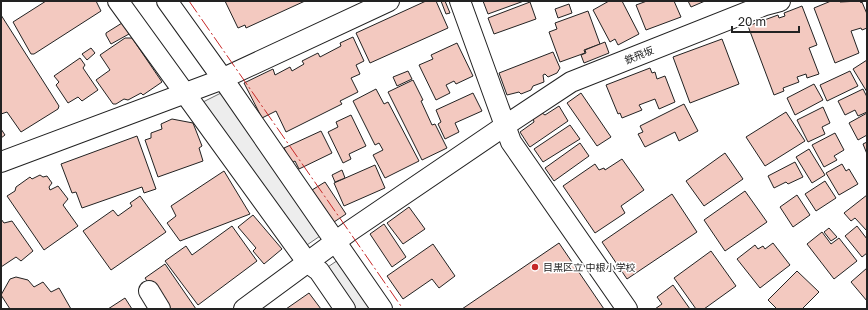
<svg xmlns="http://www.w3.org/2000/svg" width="868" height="310" font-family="'Golos Text','Noto Sans JP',sans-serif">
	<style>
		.parking { fill: #ededed; stroke: #6f6f6f }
		.building { fill: #f3c9c0; stroke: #222 }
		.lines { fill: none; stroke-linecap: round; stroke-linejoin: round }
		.minor-casing { stroke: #222; stroke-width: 22 }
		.minor { stroke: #fff; stroke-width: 20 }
		.power { stroke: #c62828; stroke-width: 1; stroke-dasharray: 14 3 2 3; stroke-linecap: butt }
		.poi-dot { fill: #c62828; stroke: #fff; stroke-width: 1.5 }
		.labels { text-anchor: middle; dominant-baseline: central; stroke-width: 3; stroke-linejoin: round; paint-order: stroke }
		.street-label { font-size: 10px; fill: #222; stroke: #fff }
		.poi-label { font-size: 10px; fill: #222; stroke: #fff; text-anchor: start }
	</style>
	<rect width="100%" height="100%" fill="#fff"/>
	<g class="parking">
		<polygon points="223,92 323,234 304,247 199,104"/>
		<polygon points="338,260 372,309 353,309 325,269"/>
	</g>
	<g class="building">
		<polygon points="46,1 96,1 101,11 34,54 31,54 13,22"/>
		<polygon points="225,1 305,1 246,28 245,25 238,28"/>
		<polygon points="426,1 436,1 448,28 370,63 356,33"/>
		<polygon points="441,1 445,1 450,13 446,14"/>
		<polygon points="483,1 524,1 488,14"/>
		<polygon points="609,1 622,1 639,34 618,45 615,39 610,42 593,10"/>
		<polygon points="647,1 674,1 681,17 646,30 636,5"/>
		<polygon points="688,1 705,1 691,7"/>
		<polygon points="831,1 840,1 840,2 860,1 861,3 862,2 867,14 867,28 862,30 861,28 851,31 859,53 835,63 814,8"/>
		<polygon points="530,2 536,19 494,34 488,18"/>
		<polygon points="569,4 572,13 558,18 555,9"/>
		<polygon points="802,6 817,45 809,48 819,74 807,78 806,74 797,77 799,82 783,88 784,91 774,95 748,26 778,15 779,18 785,16 784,13"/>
		<polygon points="588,11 600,44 584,50 585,53 560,62 549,32 557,29 555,23"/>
		<polygon points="1,15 59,106 58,109 21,132 7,112 1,114"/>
		<polygon points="122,23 124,23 129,34 111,44 106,35 106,33"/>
		<polygon points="353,37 364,61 356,65 360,74 351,78 358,92 340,101 342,104 286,132 276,111 262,118 244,83 273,69 275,75 290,67 292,71 304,64 302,61 318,53 320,57 341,46 340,43"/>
		<polygon points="125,38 132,38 162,82 143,95 141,93 128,100 124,99 116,104 113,104 96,80 110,70 100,55"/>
		<polygon points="722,39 739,84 690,103 673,57"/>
		<polygon points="605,42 609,53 584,63 581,55 586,53 585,50"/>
		<polygon points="457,43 473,76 456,84 454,81 446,85 450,93 436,100 419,65 433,59 431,55"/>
		<polygon points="91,48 95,53 87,60 82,54"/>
		<polygon points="553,52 560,68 557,73 548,77 545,74 543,75 544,82 533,86 531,90 521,94 519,92 507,95 499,73"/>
		<polygon points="80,58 85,65 83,68 98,90 82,101 78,97 68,103 56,85 59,82 54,76"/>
		<polygon points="867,60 867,92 853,69"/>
		<polygon points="650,68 652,73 655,72 657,79 665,76 675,102 659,109 655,99 639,105 642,110 622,118 620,113 618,114 606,85"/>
		<polygon points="408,71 412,79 397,86 393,77"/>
		<polygon points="850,71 858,86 827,101 820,85"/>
		<polygon points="413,80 423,100 421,101 432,125 435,124 447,148 422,160 388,92"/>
		<polygon points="814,84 823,100 795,115 787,98"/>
		<polygon points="376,89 384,104 388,102 419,161 385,178 373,155 383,150 379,143 375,145 353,101"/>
		<polygon points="863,89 867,97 867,112 858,116 855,110 845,115 838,101"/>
		<polygon points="473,93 482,111 455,123 459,132 445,139 438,124 441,122 436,110"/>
		<polygon points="581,93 611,137 597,146 567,103"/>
		<polygon points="684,104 698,131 679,141 675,132 645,147 638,134 643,132 640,126"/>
		<polygon points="559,106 568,121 530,147 529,146 520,132 534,122 533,118 542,113 545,115"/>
		<polygon points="823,107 830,123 822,127 825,134 808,142 797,120"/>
		<polygon points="786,112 805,141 765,166 746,137"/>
		<polygon points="867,113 867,135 858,140 849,123"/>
		<polygon points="351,115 366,146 349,154 351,159 343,163 328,132 338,127 336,122"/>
		<polygon points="172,119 193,123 202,146 199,148 203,161 158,177 145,140 151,138 151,133 162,129 161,124"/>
		<polygon points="570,125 580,139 543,162 534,149"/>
		<polygon points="1,129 5,135 1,138"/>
		<polygon points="321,131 332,153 299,169 295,161 291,163 284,148"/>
		<polygon points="835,133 844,150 834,156 837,160 824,167 812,145"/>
		<polygon points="137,136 156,189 144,193 142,187 82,208 76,192 72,193 61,164"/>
		<polygon points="867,142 867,154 863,144"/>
		<polygon points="580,143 589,156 554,181 545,168"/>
		<polygon points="809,149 825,175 812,183 796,157"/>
		<polygon points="725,153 743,179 704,206 686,181"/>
		<polygon points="622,159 644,190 621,206 625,213 595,233 563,186 595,164 599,170 604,168 605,170"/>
		<polygon points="795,162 803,177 788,184 786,182 774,188 768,176"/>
		<polygon points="842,164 846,171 849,169 858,184 839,195 826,173"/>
		<polygon points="375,165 385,188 344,206 334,183"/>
		<polygon points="342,170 345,178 335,182 332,175"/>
		<polygon points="224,171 250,214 180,241 167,223 176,216 171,206"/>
		<polygon points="40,175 43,177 47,176 52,183 49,187 50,190 58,186 68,199 63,205 78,226 44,250 7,196 15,191 16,187 30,177 32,179"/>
		<polygon points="825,181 836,198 816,211 805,194"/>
		<polygon points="325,182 346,214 334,222 312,190"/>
		<polygon points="745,191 767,222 725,251 704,220"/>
		<polygon points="672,194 697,232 627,279 602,242"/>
		<polygon points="797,195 810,215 793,227 780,207"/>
		<polygon points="867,195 867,231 855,218 851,221 844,213"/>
		<polygon points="140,196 166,232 111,270 83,231 113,210 118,216 132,206 130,203"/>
		<polygon points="409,207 425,229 403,244 387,223"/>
		<polygon points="253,215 282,249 264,264 253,251 256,248 238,227"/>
		<polygon points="1,219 4,223 12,221 33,251 21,261 16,257 1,267"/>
		<polygon points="384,224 406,257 392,267 370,234"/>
		<polygon points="232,226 257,261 198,305 165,261 186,246 192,255"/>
		<polygon points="857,226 867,239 867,253 862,257 845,236"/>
		<polygon points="829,228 837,237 831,241 824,232"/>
		<polygon points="822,232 831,244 839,238 857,261 834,279 807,244"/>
		<polygon points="559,243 604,309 462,309"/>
		<polygon points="773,243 790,265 760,288 737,259 755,245 758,249 763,246 765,249"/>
		<polygon points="433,244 455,276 439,288 432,279 403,299 387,276"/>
		<polygon points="711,251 736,286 704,309 696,309 674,278"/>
		<polygon points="165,264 196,309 166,309 145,278"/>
		<polygon points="867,268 867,301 851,282"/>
		<polygon points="797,271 819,292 802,309 777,309 768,300"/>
		<polygon points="16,277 28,280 34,287 43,282 51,292 59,288 71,309 10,309 1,295 10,279"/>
		<polygon points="673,285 690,309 655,309 662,304 657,297"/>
		<polygon points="309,293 321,309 286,309"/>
		<polygon points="125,298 132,309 108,309"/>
	</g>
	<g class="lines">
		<defs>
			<g id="minor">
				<polyline points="118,1 307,262 319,271 345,309"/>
				<polyline points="167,1 223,79 382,309"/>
				<polyline points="460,1 511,142 627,309"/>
				<polyline points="1,162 215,82 389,1"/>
				<polyline points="149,291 160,309"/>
				<polyline points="244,309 350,231 506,125 571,82 765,5 780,1"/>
			</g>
		</defs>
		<use href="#minor" class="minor-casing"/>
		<use href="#minor" class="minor"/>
		<polyline class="power" points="189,1 403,309"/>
	</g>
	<circle class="poi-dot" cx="535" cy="267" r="4"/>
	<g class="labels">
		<g class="street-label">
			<text transform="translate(639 55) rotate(-22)">鉄飛坂</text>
		</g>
		<g class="poi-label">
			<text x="543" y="267">目黒区立 中根小学校</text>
		</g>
	</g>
	<rect width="868" height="310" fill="none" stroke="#222222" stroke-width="4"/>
	<path d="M732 26v6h67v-6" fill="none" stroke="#222222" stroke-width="2"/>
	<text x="738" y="26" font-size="12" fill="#222222" stroke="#ffffff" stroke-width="3" paint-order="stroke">20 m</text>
</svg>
